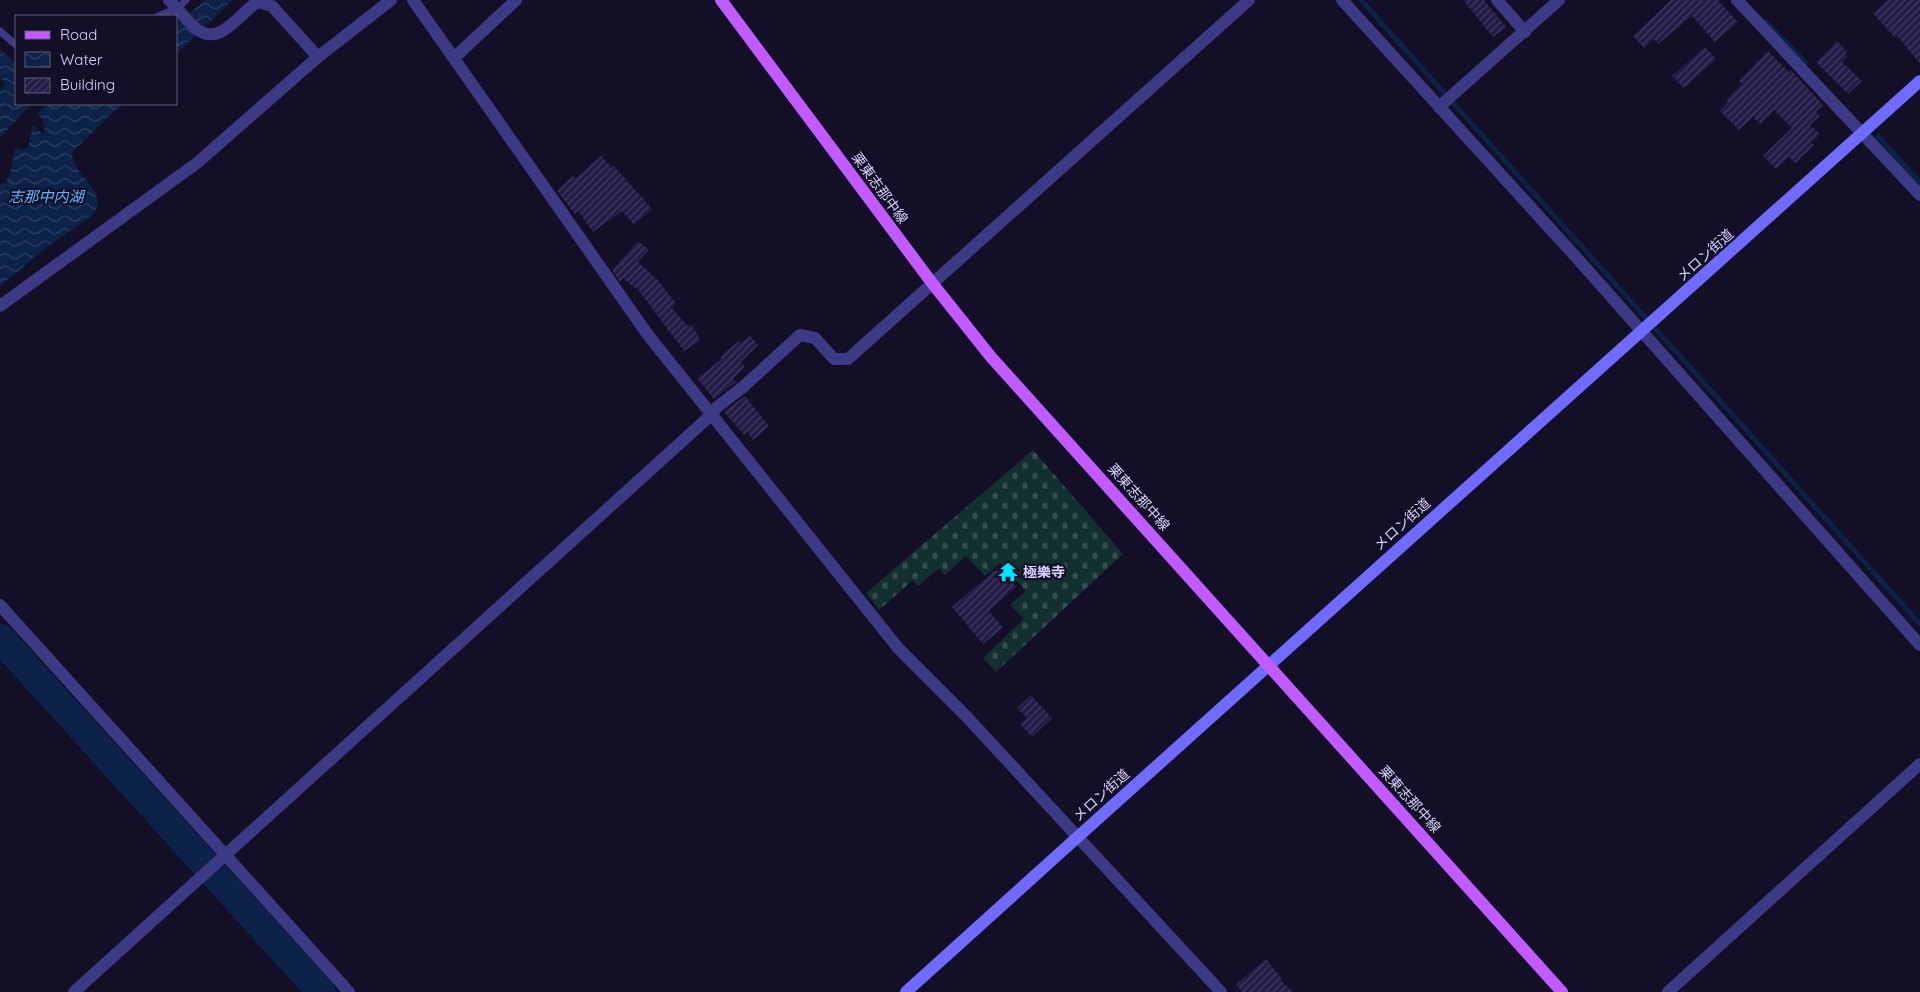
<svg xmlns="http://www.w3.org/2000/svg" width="1920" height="992" font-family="Quicksand,'Noto Sans JP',sans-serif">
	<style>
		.cemetery { fill: url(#cemetery-stones) }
		.water { fill: url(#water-waves) }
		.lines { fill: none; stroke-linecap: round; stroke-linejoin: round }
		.stream { stroke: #0c2248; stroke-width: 5 }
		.river { stroke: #0c2248; stroke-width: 29 }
		.building { fill: url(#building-hatch) }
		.lane { stroke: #3d3a85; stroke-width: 7 }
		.street { stroke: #3d3a85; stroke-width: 12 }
		.secondary { stroke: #6f6bff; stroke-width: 12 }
		.primary { stroke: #c25bff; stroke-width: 12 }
		.labels { text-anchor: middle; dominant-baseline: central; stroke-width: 4.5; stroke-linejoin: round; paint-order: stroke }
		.street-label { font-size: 14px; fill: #d9d4ff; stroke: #130f26 }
		.poi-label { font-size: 14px; font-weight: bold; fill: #d9d4ff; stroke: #130f26; text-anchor: start }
		.water-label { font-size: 15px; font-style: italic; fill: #62b6ff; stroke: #130f26 }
	</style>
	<defs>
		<pattern id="cemetery-stones" width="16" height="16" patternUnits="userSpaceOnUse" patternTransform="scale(1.25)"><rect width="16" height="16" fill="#12302f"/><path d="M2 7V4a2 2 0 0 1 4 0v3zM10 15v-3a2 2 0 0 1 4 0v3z" fill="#344d4e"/></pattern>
		<pattern id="water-waves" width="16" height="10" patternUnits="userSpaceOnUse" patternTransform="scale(1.25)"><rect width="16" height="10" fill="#0c2248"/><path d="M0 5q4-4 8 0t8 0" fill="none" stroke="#2f4163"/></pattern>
		<pattern id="building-hatch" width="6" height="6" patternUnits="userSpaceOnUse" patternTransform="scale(1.25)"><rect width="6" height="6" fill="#241b47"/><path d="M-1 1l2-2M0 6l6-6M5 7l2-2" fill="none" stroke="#433b63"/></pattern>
	</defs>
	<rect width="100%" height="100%" fill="#130f26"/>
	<polygon class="cemetery" points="1033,450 1123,554 996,672 983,658 1024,619 1010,605 1026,591 1000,563 985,576 966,556 945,575 939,568 918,586 913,580 879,610 866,593"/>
	<g class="water">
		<polygon points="205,0 233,0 176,54 176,25"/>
		<polygon points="0,49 16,64 16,104 31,104 0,138 0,90 5,85 0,77"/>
		<path d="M47,104H122L72,152C71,177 111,189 93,215L47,247L0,286V184L5,183L10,174L15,148L22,150L28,147L33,125L43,134L45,132L42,118L38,115V112Z"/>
	</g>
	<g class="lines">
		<g class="stream">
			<polyline points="1361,0 1920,624"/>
			<polyline points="1766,22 1806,63"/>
			<polyline points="1878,136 1920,183"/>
		</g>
		<polyline class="river" points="0,638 321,992"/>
	</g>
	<g class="building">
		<polygon points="1463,0 1484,0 1506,27 1493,37"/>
		<polygon points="1671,0 1718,0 1738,22 1715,42 1692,16 1658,44 1654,39 1644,48 1633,36"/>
		<polygon points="1888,0 1920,0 1920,63 1897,36 1895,38 1873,13"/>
		<polygon points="1837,41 1847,51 1845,53 1848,56 1842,62 1862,81 1848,94 1816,62"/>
		<polygon points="1705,47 1716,59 1684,88 1672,76"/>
		<polygon points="1768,51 1789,72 1791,70 1823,105 1816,112 1820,116 1810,125 1820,134 1811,143 1814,145 1795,163 1789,157 1776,169 1763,156 1792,128 1774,110 1760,124 1753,117 1739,130 1720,111 1728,102 1726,100 1742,84 1739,81"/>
		<polygon points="601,156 612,168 614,166 652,209 634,225 622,211 593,232 578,211 575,214 557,191 573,176 575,179"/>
		<polygon points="638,241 649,250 638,262 659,281 676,304 671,307 688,326 691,324 701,340 684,351 636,287 635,288 623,278 620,282 612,270"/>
		<polygon points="750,336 758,345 741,362 745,367 733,378 736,382 714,399 697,378 722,359 720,357 739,341 741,343"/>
		<polygon points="745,396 769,426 753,440 747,432 744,435 724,412"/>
		<polygon points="999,567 1016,587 989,611 1003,628 983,644 952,607"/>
		<polygon points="1031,695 1052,718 1032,737 1020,724 1027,718 1017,708"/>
		<polygon points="1266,959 1282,979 1281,980 1292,992 1242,992 1236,984"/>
	</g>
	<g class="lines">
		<g class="lane">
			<polyline points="158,16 178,8 186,0"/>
			<polyline points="0,31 16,45"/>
		</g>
		<g class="street">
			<path d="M169,0C178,8 184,18 193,26C218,50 237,16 257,2L272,6L318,57"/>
			<polyline points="413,0 648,335 898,648 966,716 1221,992"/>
			<polyline points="1342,0 1575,256 1920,645"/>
			<polyline points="1497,0 1525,32"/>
			<polyline points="1737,0 1920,195"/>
			<polyline points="455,57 516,0"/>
			<polyline points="1439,107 1559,0"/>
			<polyline points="0,306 197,163 318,57 391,0"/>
			<polyline points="0,605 349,992"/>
			<polyline points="74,992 710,416 717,407 743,387 800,335 815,338 834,359 848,359 1249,0"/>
			<polyline points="1668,992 1920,764"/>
		</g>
		<path class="secondary" d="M906,992C1243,687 1582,384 1920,81"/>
		<polyline class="primary" points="721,0 932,283 991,357 1562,992"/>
	</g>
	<defs>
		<symbol id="temple-bare" viewBox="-9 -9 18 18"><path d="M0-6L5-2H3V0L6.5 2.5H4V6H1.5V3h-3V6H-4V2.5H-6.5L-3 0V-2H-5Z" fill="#00e5ff" stroke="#130f26" stroke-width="2.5" paint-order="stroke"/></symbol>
	</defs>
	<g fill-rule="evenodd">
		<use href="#temple-bare" x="994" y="558" width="28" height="28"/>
	</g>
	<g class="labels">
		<g class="street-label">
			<text transform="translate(880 188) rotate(54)">栗東志那中線</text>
			<text transform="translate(1705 255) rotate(-42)">メロン街道</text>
			<text transform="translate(1139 497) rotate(48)">栗東志那中線</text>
			<text transform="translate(1402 524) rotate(-42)">メロン街道</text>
			<text transform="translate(1101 795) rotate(-42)">メロン街道</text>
			<text transform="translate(1410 799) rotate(48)">栗東志那中線</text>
		</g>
		<g class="poi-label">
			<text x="1023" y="572">極樂寺</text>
		</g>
		<g class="water-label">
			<text x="46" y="196">志那中内湖</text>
		</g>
	</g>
	<rect x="15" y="15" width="162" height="90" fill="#130f26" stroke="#625e7d"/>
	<rect x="25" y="31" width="25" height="8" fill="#c25bff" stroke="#625e7d"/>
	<text x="60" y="40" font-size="15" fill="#d9d4ff">Road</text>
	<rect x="25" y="52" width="25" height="15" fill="url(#water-waves)" stroke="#625e7d"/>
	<text x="60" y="65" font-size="15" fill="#d9d4ff">Water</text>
	<rect x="25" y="78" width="25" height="15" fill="url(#building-hatch)" stroke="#625e7d"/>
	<text x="60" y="90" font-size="15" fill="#d9d4ff">Building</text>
</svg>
